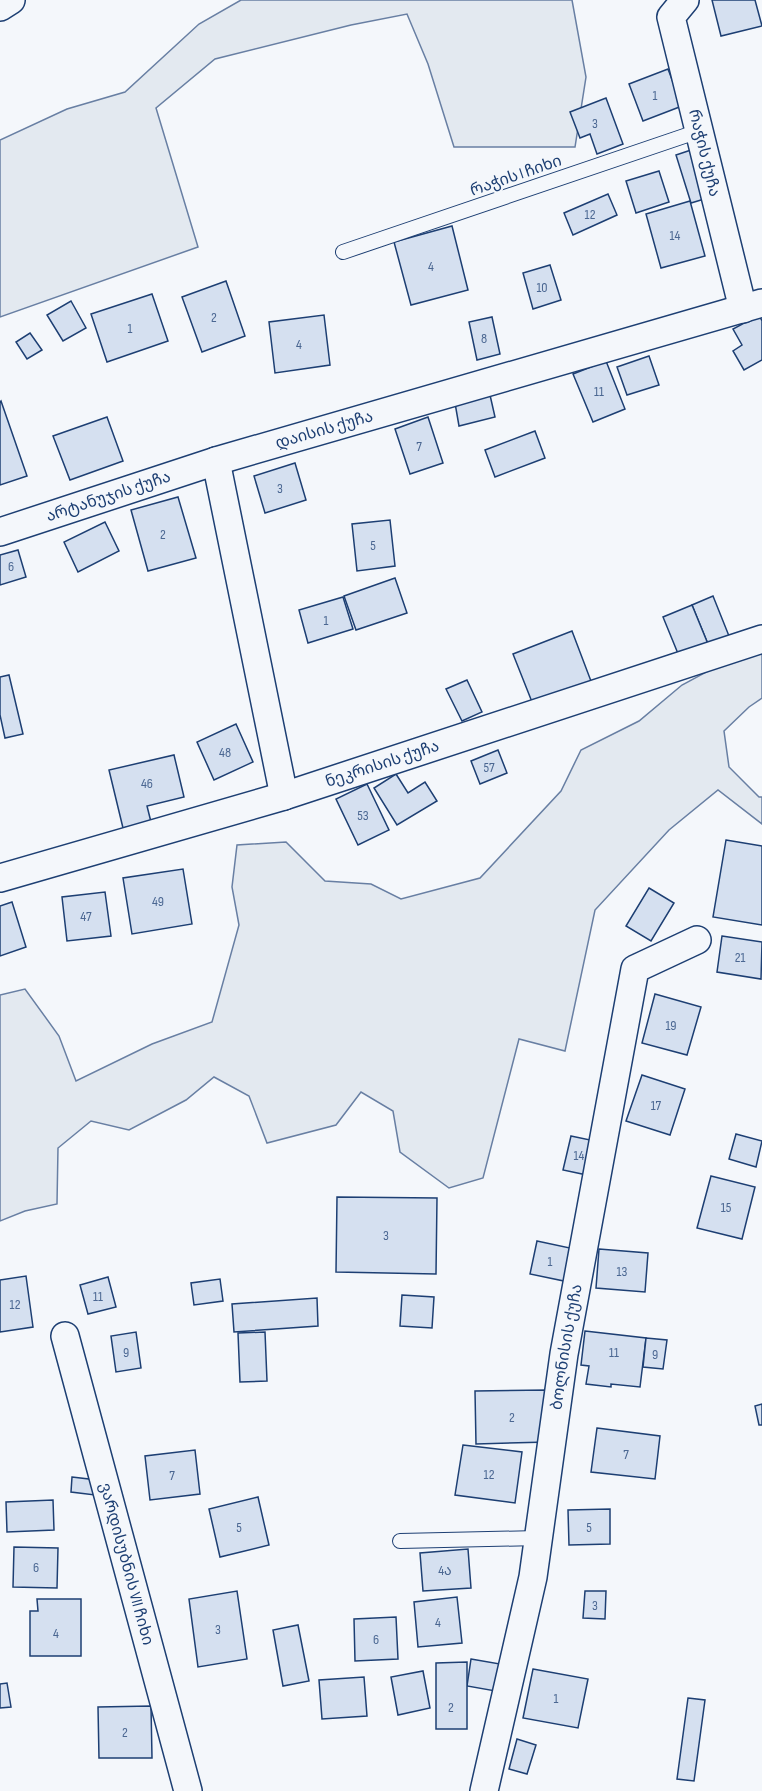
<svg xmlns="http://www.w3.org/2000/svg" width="762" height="1791" font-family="'Sofia Sans Condensed','Noto Sans Georgian',sans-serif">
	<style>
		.green { fill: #e3e9f0; stroke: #687fa3; stroke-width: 1.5 }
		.building { fill: #d5e0f0; stroke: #1d3f73; stroke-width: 1.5 }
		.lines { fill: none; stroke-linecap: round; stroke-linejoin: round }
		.service-casing { stroke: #1d3f73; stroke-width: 16 }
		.minor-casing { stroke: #1d3f73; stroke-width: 30 }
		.service { stroke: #f4f7fb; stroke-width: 14 }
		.minor { stroke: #f4f7fb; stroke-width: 27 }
		.labels { text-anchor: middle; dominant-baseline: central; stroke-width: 4.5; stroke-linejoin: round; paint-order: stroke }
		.number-label { font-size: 14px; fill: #4b6792 }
		.street-label { font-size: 16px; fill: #1d3f73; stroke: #f4f7fb }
	</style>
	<rect width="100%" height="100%" fill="#f4f7fb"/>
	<g class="green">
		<polygon points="241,0 572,0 586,77 575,147 454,147 428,64 407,14 351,25 215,59 156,108 198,247 0,317 0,140 67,109 125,92 199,24"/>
		<polygon points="762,642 762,698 749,707 724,731 729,767 759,797 762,797 762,824 718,790 669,830 595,910 565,1051 519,1039 483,1178 449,1188 400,1152 393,1111 361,1092 336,1125 267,1143 249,1096 214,1077 186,1100 129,1130 91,1121 58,1148 57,1204 25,1211 0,1221 0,995 25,989 59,1036 76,1081 152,1044 212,1022 239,925 232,887 237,845 286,842 325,881 371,884 401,899 480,878 561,791 581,750 639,721 682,685"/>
	</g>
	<g class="building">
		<polygon points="712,0 755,0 762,26 721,36"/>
		<polygon points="668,69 682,106 643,121 629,84"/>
		<polygon points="606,98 623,144 597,154 590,134 580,138 570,112"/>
		<polygon points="697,148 711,197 691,203 676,155"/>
		<polygon points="659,171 669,202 636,213 626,181"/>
		<polygon points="608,194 617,215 573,235 564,213"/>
		<polygon points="690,201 705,256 661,268 646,214"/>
		<polygon points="452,226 468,290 411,305 394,242"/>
		<polygon points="550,265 561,300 533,309 523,273"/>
		<polygon points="226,281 245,336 202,352 182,297"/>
		<polygon points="152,294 168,341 107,362 91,314"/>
		<polygon points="71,301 86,328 63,341 47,315"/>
		<polygon points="324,315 330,365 275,373 269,322"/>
		<polygon points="759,315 762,321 762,360 744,370 733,351 742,345 733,329"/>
		<polygon points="492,317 500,354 477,360 469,322"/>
		<polygon points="30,333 42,350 27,359 16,342"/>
		<polygon points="649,356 659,385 627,395 617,367"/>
		<polygon points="606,361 625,409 593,422 573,374"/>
		<polygon points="490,395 495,417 459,426 455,403"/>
		<polygon points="1,401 27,476 0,485 0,402"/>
		<polygon points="107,417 123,461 70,480 53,436"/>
		<polygon points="428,417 443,463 410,474 395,429"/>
		<polygon points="535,431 545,458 495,477 485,450"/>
		<polygon points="295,463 306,500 265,513 254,476"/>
		<polygon points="178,497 196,558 148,571 131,510"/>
		<polygon points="390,520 395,566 357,571 352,524"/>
		<polygon points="105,522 119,551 78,572 64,542"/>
		<polygon points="18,550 26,577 0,585 0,555"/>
		<polygon points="395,578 407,613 356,630 344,596"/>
		<polygon points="713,596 729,636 708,644 692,605"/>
		<polygon points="343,597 353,629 308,643 299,610"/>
		<polygon points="692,605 708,644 679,656 663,617"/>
		<polygon points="572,631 594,689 536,712 513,654"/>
		<polygon points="9,675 23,734 5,738 0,715 0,677"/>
		<polygon points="467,680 482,712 462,721 446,689"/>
		<polygon points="236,724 253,762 214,780 197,742"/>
		<polygon points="498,750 507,773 480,784 471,761"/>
		<polygon points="174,755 184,797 147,806 151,822 123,828 109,770"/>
		<polygon points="396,774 408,793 425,782 437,801 397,825 374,788"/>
		<polygon points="367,784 389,830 358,845 336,799"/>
		<polygon points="726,840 762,846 762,925 713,917"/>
		<polygon points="183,869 192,924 132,934 123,878"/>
		<polygon points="649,888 674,903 651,941 626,926"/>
		<polygon points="105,892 111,936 67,941 62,897"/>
		<polygon points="12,902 26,947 0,956 0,906"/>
		<polygon points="722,936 762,942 761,979 717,972"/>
		<polygon points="655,994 701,1007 687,1055 642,1043"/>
		<polygon points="642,1075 685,1089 670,1135 626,1121"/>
		<polygon points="736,1134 762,1141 756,1167 729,1159"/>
		<polygon points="571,1136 595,1141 587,1175 563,1170"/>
		<polygon points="711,1176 755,1187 742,1239 697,1228"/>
		<polygon points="337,1197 437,1198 436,1274 336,1272"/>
		<polygon points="537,1241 570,1248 564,1281 530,1274"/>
		<polygon points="599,1249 648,1253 645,1292 596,1288"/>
		<polygon points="26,1276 33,1327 0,1332 0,1280"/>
		<polygon points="108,1277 116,1307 88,1314 80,1285"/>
		<polygon points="220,1279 223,1301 194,1305 191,1283"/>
		<polygon points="402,1295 434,1297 432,1328 400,1326"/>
		<polygon points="317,1298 318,1326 234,1332 232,1304"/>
		<polygon points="585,1331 646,1338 640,1387 611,1384 611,1387 586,1384 589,1366 581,1365"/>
		<polygon points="136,1332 141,1368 116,1372 111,1336"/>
		<polygon points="265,1332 267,1381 240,1382 238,1333"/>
		<polygon points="646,1338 667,1340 663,1369 643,1367"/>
		<polygon points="547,1390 548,1442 476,1444 475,1391"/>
		<polygon points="762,1404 762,1425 759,1425 755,1406"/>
		<polygon points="597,1428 660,1436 655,1479 591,1472"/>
		<polygon points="463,1445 522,1452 515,1503 455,1495"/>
		<polygon points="195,1450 200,1494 150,1500 145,1456"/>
		<polygon points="72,1477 97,1480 95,1495 71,1492"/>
		<polygon points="258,1497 269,1545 220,1557 209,1509"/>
		<polygon points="53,1500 54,1530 7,1532 6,1502"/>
		<polygon points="610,1509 610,1544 569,1545 568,1510"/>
		<polygon points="14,1547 58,1548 57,1588 13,1587"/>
		<polygon points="468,1549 471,1588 423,1591 420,1553"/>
		<polygon points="237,1591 247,1659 198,1667 189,1599"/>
		<polygon points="585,1591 606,1591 605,1619 583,1618"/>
		<polygon points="457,1597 462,1643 418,1647 414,1602"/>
		<polygon points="37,1599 81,1599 81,1656 30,1656 30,1611 38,1611"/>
		<polygon points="396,1617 398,1659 355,1661 354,1619"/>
		<polygon points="298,1625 309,1681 283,1686 273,1630"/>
		<polygon points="471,1659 506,1665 501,1692 467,1686"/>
		<polygon points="467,1662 467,1729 436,1729 436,1663"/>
		<polygon points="533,1669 588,1679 578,1728 523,1718"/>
		<polygon points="423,1671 430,1708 398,1715 391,1677"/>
		<polygon points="364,1677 367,1716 322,1719 319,1680"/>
		<polygon points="7,1683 11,1707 0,1708 0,1684"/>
		<polygon points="688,1698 705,1700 694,1781 677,1779"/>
		<polygon points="151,1706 152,1758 99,1758 98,1707"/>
		<polygon points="517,1739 536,1745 527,1774 509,1769"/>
	</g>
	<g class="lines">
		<defs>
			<g id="service">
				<polyline points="343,252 699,131"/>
				<polyline points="400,1541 538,1538"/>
			</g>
			<g id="minor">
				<path id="s1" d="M685,0L671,17L743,309"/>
				<polyline points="0,7 11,0"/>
				<polyline points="216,461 284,796"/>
				<path id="s2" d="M0,532L216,461L762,303"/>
				<path id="s3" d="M0,878L284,796L762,639"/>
				<path id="s4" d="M65,1336L188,1791"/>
				<path id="s5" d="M484,1791L533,1577L564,1354L635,969L697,940"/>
			</g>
		</defs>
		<use href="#service" class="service-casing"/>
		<use href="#minor" class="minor-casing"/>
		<use href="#service" class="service"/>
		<use href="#minor" class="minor"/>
	</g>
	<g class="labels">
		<g class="number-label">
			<text x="655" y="95">1</text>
			<text x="595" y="123">3</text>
			<text x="590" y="214">12</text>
			<text x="675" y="235">14</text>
			<text x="431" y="266">4</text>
			<text x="542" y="287">10</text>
			<text x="214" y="317">2</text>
			<text x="130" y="328">1</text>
			<text x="484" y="338">8</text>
			<text x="299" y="344">4</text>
			<text x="599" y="391">11</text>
			<text x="419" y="446">7</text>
			<text x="280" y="488">3</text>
			<text x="163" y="534">2</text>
			<text x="373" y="545">5</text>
			<text x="11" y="566">6</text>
			<text x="326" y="620">1</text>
			<text x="225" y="752">48</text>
			<text x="489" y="767">57</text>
			<text x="147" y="783">46</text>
			<text x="363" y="815">53</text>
			<text x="158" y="901">49</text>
			<text x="86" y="916">47</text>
			<text x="740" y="957">21</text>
			<text x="671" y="1025">19</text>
			<text x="656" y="1105">17</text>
			<text x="579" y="1155">14</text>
			<text x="726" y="1207">15</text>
			<text x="386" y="1235">3</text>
			<text x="550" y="1261">1</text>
			<text x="622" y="1271">13</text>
			<text x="98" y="1296">11</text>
			<text x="15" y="1304">12</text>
			<text x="126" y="1352">9</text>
			<text x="614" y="1352">11</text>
			<text x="655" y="1354">9</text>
			<text x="512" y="1417">2</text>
			<text x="626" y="1454">7</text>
			<text x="489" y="1474">12</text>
			<text x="172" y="1475">7</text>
			<text x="239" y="1527">5</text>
			<text x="589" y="1527">5</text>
			<text x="36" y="1567">6</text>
			<text x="445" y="1570">4ა</text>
			<text x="595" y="1605">3</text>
			<text x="438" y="1622">4</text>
			<text x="218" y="1629">3</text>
			<text x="56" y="1633">4</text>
			<text x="376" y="1639">6</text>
			<text x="556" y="1698">1</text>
			<text x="451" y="1707">2</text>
			<text x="125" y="1732">2</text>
		</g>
		<g class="street-label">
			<text stroke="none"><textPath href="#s1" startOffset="162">რაჭის ქუჩა</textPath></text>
			<text transform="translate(516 176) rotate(-19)">რაჭის I ჩიხი</text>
			<text stroke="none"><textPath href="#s2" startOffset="340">დაისის ქუჩა</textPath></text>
			<text stroke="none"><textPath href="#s2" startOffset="114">არტანუჯის ქუჩა</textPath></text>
			<text stroke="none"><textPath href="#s3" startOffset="399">ნეკრისის ქუჩა</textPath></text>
			<text stroke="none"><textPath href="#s5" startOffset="452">ბოლნისის ქუჩა</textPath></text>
			<text stroke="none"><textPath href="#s4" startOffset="236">ვარდისუბნის VII ჩიხი</textPath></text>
		</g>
	</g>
</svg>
